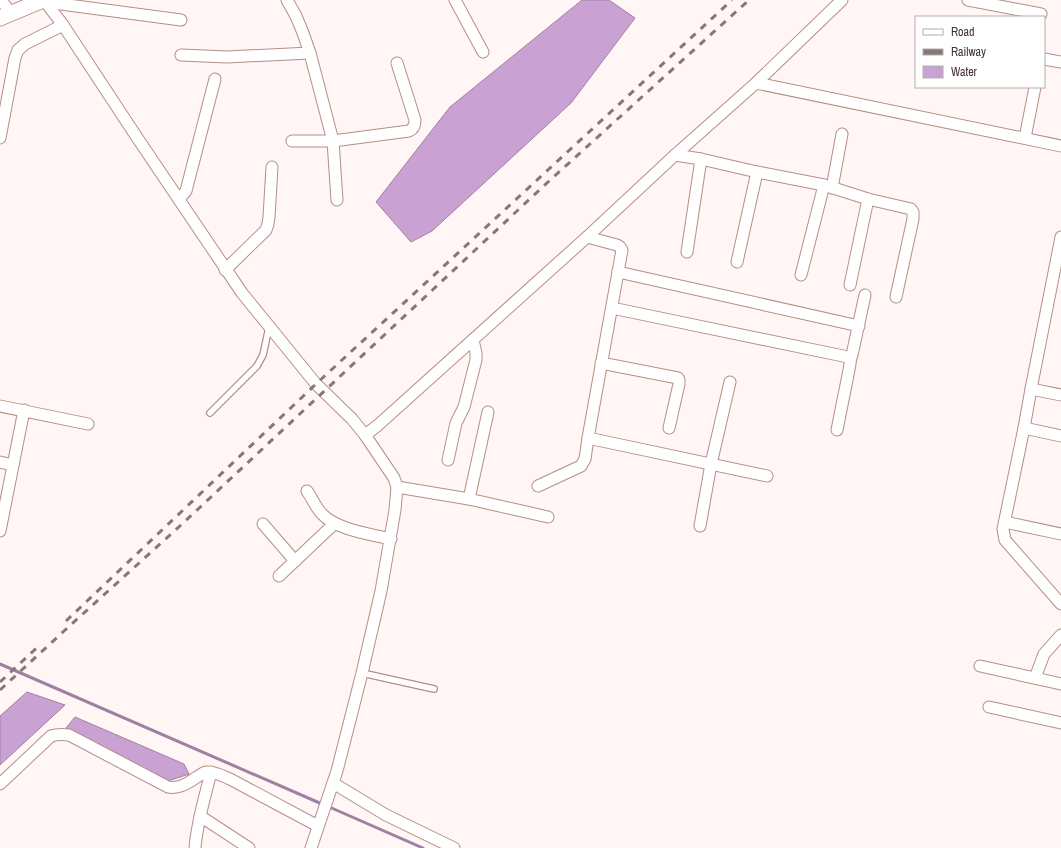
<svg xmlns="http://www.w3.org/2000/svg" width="1061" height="848" font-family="'Archivo Narrow',sans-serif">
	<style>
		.water { fill: #c9a2d3; stroke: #a080a2 }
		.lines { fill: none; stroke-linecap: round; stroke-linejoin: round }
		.stream { stroke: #a080a2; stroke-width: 3 }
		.lane-casing { stroke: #b58e8a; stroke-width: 8 }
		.street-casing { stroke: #b58e8a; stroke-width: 13 }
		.secondary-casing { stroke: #b58e8a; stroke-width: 17 }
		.lane { stroke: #fff; stroke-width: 5.5 }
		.street { stroke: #fff; stroke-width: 11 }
		.secondary { stroke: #fff; stroke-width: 15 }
		.rail { stroke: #857876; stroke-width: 3; stroke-dasharray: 7 7; stroke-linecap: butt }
	</style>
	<rect width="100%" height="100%" fill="#fff6f5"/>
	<g class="water">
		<polygon points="582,0 609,0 635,18 571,103 432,231 411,242 376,202 450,107"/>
		<polygon points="27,692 65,705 0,765 0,716"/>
		<polygon points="75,717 184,764 189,774 168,781 66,728"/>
	</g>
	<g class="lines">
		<g class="stream">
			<polyline points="0,664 322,804"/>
			<polyline points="327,806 423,848"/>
		</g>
		<defs>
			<g id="lane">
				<polyline points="210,413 257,366 263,355 269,327"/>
				<polyline points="362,673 434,689"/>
			</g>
			<g id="street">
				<polyline points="1,0 11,13"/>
				<polyline points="44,0 63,25 136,136 242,293 316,384 352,419 365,435 394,478 397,487 395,510 381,591 362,673 337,771 311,848"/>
				<polyline points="287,0 296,16 303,33 310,53 333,141 337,200"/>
				<polyline points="455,0 483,52"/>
				<polyline points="968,0 1041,14"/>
				<polyline points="46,2 181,20"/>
				<polyline points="181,55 227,57 310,53"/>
				<polyline points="1044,59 1061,62"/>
				<polyline points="756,83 1061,146"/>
				<polyline points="0,138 15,58 18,50 25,44 63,25"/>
				<polyline points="1025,138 1035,87"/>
				<path d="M292,141H333L409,131C414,129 415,125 415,120L397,63"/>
				<polyline points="675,155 701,159 757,172 824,185 868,199 911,209 913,212 913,219 896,297"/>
				<polyline points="832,188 842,134"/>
				<polyline points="179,199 186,191 187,187 215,79"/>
				<polyline points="1061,237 1031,389 1024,428 1003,529 1005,540 1061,604"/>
				<polyline points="687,252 701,159"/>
				<polyline points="737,262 757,172"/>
				<polyline points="225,270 266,230 268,224 269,217 272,167"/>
				<polyline points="618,272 859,326"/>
				<polyline points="801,275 824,185"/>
				<polyline points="850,285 868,199"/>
				<polyline points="612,308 848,357 852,355 865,295"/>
				<polyline points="601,363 678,378 679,380 679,384 669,428"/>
				<polyline points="1031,389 1061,395"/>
				<polyline points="0,406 88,424"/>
				<polyline points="1024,428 1061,436"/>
				<polyline points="837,430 849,370 851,357"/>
				<polyline points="365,435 377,426 587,237 675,155 756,83 842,0"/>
				<polyline points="588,438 767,476"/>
				<polyline points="448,460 456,423 464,407 476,360 476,353 473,340"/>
				<polyline points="0,462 13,465"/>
				<polyline points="538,486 581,466 585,459 588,438 622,250 620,247 617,245 587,237"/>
				<polyline points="397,487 469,499 548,517"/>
				<path d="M307,491C312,498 316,508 322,514C337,530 370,534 391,539"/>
				<polyline points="469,499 488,412"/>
				<polyline points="1005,522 1061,534"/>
				<polyline points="263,524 295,561"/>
				<polyline points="700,526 711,464 730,382"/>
				<polyline points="0,531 24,410"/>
				<polyline points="279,576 334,524"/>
				<polyline points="980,666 1061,684"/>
				<polyline points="1035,678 1044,654 1061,635"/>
				<polyline points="989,707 1061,723"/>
				<polyline points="333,783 386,815 454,848"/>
				<path d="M0,784L51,736C57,734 62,734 69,735L168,787C181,789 187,783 197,777C200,775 203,773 206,772C214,771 223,776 230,779L318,826"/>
				<polyline points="200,816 249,848"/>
				<path d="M195,848C197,822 205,797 211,772"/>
			</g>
			<polyline id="secondary" points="0,18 43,0"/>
		</defs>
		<use href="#lane" class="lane-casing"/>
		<use href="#street" class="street-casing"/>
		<use href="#secondary" class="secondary-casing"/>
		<use href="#lane" class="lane"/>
		<use href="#street" class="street"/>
		<use href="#secondary" class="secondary"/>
		<g class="rail">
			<polyline points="66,621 316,384 732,0"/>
			<polyline points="0,682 41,644"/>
			<polyline points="0,690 64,631 181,525 548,182 749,0"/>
		</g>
	</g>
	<rect x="915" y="16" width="130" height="72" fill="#ffffff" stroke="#b3adac"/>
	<rect x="923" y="29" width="20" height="6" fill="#ffffff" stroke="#b3adac"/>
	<text x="951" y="36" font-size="12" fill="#41312f">Road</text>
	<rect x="923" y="49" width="20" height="6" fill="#857876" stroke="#b3adac"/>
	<text x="951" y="56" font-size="12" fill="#41312f">Railway</text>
	<rect x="923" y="66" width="20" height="12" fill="#c9a2d3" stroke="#b3adac"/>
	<text x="951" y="76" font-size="12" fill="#41312f">Water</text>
</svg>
